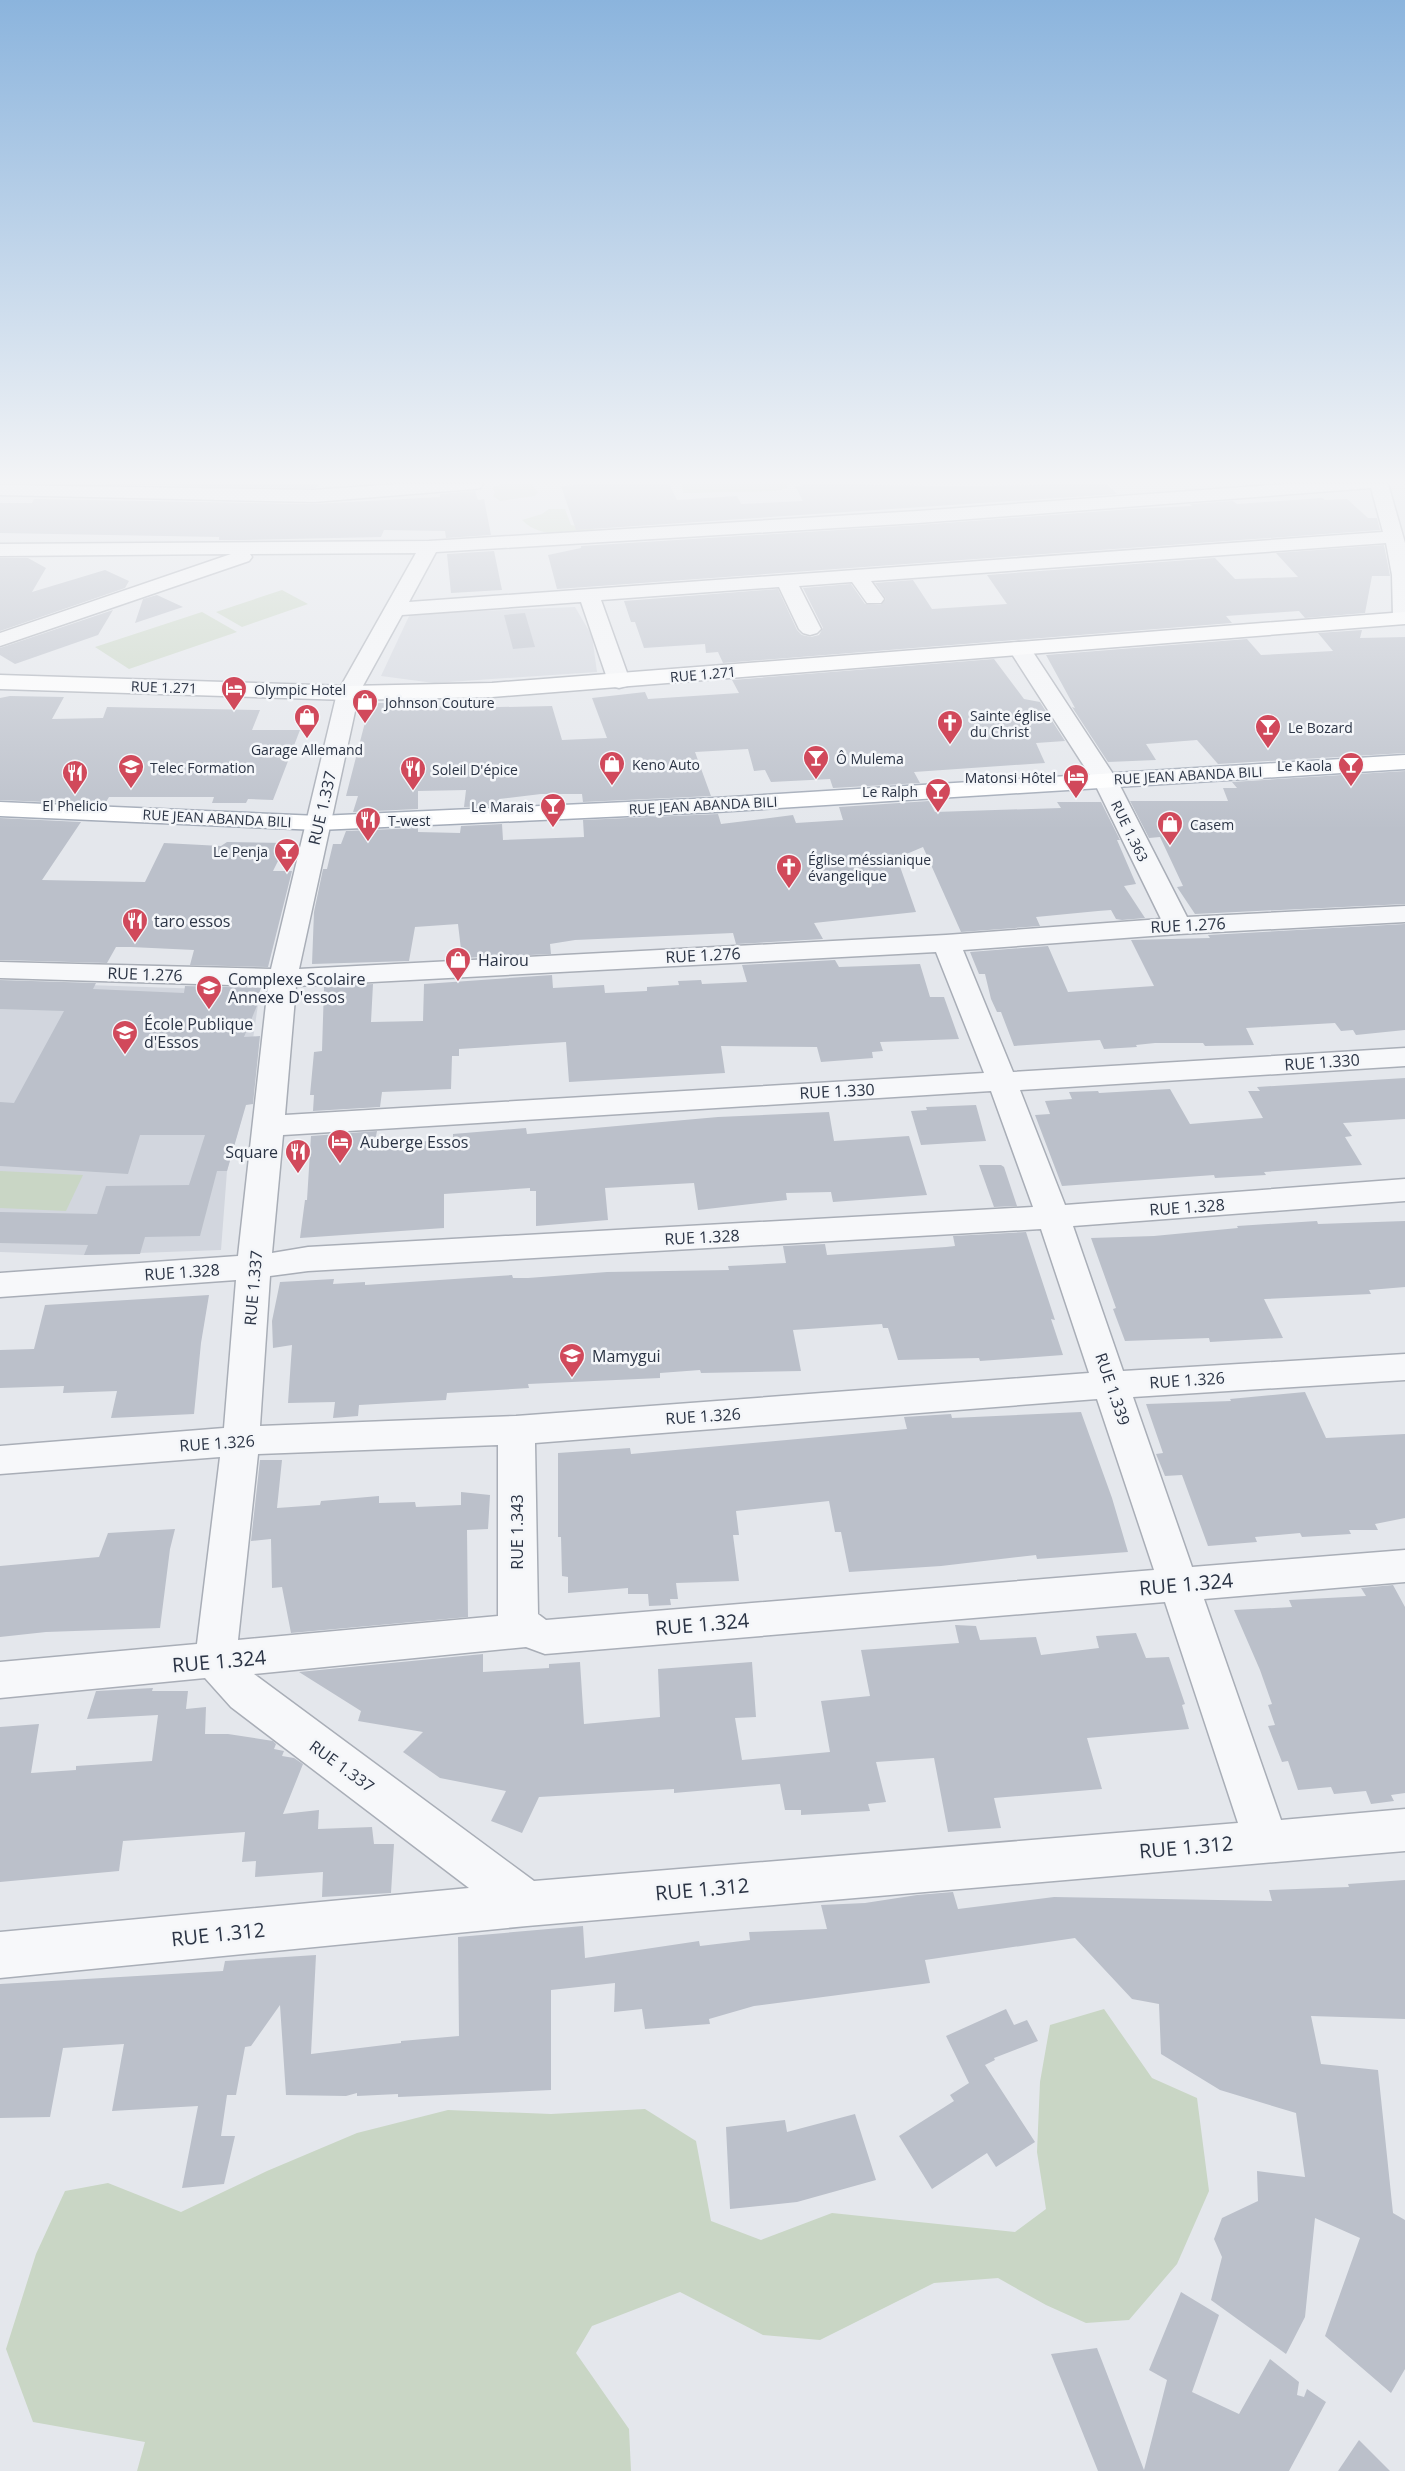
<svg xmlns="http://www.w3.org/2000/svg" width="1405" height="2471" font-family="'Open Sans',sans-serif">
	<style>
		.built { fill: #d2d6de }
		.green { fill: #c9d6c5 }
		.building { fill: #bbc0ca }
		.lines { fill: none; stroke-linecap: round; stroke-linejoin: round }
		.street-casing { stroke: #a9aeb7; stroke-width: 3 }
		.secondary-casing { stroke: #a9aeb7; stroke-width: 3 }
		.primary-casing { stroke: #a3abb8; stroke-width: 3 }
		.street { fill: #f7f8fa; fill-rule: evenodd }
		.secondary { fill: #fff; fill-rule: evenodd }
		.primary { fill: #fff; fill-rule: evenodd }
		.labels { text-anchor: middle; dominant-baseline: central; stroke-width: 5; stroke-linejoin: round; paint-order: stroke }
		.far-street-label { font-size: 14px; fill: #2b3445; stroke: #f4f6f9 }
		.far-poi-label { font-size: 14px; fill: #2b3445; stroke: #f4f6f9; text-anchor: start }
		.street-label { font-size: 16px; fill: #2b3445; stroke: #f4f6f9 }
		.poi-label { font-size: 16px; fill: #2b3445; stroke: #f4f6f9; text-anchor: start }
		.near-street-label { font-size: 20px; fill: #2b3445; stroke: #f4f6f9 }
	</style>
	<rect width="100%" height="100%" fill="#e4e7ec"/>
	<g class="built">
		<polygon points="575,607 592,636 597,672 434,683 381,676 410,614"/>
		<polygon points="0,982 260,991 241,1121 227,1171 221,1250 84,1255 0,1252"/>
	</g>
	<g class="green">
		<polygon points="501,484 532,484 538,492 535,496 500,501 493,496 495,492 492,488"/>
		<polygon points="681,484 787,484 787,488 776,491 689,493 683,493"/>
		<path d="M549,509H565L571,525L596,530C571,533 542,540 522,520L542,514Z"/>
		<polygon points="282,590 308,604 242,627 216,612"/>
		<polygon points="202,612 237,632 129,669 95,647"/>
		<polygon points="0,1171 83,1175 66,1211 0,1208"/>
		<polygon points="1104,2009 1152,2078 1197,2098 1209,2191 1177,2264 1129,2320 1086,2323 1046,2305 998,2278 934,2283 820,2340 763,2335 680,2292 592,2326 576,2353 629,2429 631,2471 137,2471 145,2442 33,2422 6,2349 36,2254 65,2191 108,2183 181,2212 267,2171 357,2133 448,2110 551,2114 645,2109 696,2141 711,2221 761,2240 832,2213 1015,2232 1046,2209 1037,2152 1040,2082 1050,2025"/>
	</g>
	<g class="building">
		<polygon points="98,484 318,484 319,487 314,488"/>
		<polygon points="588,484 669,484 677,500 737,496 741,504 803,501 795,486 802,486 800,484 954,486 1107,484 1117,494 576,530 561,486"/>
		<polygon points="475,491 478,500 484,499 491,535 446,538 445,531 384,530 381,537 243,540 219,540 219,537 0,533 0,503 32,503 34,499 314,504 440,497 440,494"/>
		<polygon points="1322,498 1325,500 1347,499 1368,518 1377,518 1380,530 557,589 548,555 581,548 581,546 918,525 1131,509 1192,506 1190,504 1233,501 1237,504"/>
		<polygon points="1384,545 1390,576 1372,576 1365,613 1305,618 1299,611 1226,616 1232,623 723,663 718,652 706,653 705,644 644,648 635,622 631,622 624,601 778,589 797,630 802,635 811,637 819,635 823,628 803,588 851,584 865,604 881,605 886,599 875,583 913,580 932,609 1007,604 987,575 1215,558 1235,579 1298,577 1276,553"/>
		<polygon points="494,551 502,590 451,593 447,554"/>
		<polygon points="0,558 28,558 46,568 32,592 105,570 129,581 125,588 0,631"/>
		<polygon points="157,595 183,607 135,623 143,599"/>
		<polygon points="113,610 98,635 15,664 0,655 0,648"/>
		<polygon points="525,613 535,647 513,649 504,615"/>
		<polygon points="1362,630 1360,638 1405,637 1405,753 1218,764 1197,740 1146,744 1156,760 1108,762 1072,707 1075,708 1046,655 1247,639 1261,655 1333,651 1318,633"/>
		<polygon points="994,659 1024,699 1040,702 1065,741 1036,743 1045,763 914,772 920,783 833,788 830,779 771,782 765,770 754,771 748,749 695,752 711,796 583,802 582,794 541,794 499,799 500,806 464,807 466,790 418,791 418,809 353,812 358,796 346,796 370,703 423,703 423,707 452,706 452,708 552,706 562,740 607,738 592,698 645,692 648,699 739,693 732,680"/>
		<polygon points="10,696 64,697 52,719 103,718 107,707 260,710 252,730 300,730 273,800 248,799 246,803 212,803 214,797 109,797 106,802 94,801 93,804 0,800 0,698"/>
		<polygon points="1405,771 1405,904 1195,914 1177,887 1183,886 1160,837 1149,838 1130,801 1228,801 1223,788 1237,788 1232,782"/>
		<polygon points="929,801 935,812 1061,808 1057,802 1101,802 1120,840 1117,840 1136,884 1124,886 1145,918 1122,920 1116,919 1111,910 1098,911 1036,917 1040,926 961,932 923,847 897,858 916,912 814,923 823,939 736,944 733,933 575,940 550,944 551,954 462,958 458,924 415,927 409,961 312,964 314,912 323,869 327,869 333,844 341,844 346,831 418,828 418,832 460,833 461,826 502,824 503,840 584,837 583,820 718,814 721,824 793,815 796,823 843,820 839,807"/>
		<polygon points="0,818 81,822 42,880 145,882 164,843 221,846 227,842 287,843 273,871 292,871 268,967 190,965 194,950 131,947 116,947 107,963 0,960"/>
		<polygon points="1405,924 1405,1030 1356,1035 1353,1030 1341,1031 1335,1023 1246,1028 1254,1045 1205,1046 1203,1043 1155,1043 1136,1045 1137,1047 1104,1049 1100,1040 1014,1046 1001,1012 997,1012 991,999 985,974 979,974 970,952 1048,946 1068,992 1154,986 1131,940 1210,938 1208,935"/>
		<polygon points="835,960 839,967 920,964 930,997 944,997 959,1039 880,1042 883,1051 872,1052 873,1058 821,1062 817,1047 721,1046 725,1073 569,1082 566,1042 459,1049 459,1056 452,1056 451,1089 382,1092 380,1107 313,1111 314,1095 310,1095 314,1052 322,1051 324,987 373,984 371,1022 423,1021 424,984 552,975 553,988 604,985 605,993 647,991 647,987 679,985 678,981 701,980 702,984 747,982 742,965"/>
		<polygon points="0,980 96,983 93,989 184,993 185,986 261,988 258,996 261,996 244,1037 260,1036 253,1104 246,1105 227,1171 217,1171 200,1236 145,1237 140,1254 84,1255 88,1245 0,1243 0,1212 97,1214 106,1186 189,1185 205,1135 140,1135 128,1174 0,1166 0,1102 14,1103 64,1011 0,1009"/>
		<polygon points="1405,1078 1405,1119 1343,1123 1352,1136 1345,1137 1362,1165 1264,1172 1266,1175 1215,1178 1214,1175 1062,1186 1035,1115 1050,1114 1045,1101 1072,1099 1069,1092 1098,1091 1099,1093 1170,1089 1190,1124 1263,1118 1248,1091 1260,1091 1257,1087"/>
		<polygon points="976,1105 986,1141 921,1145 911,1111 927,1110 926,1107"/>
		<polygon points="829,1112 834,1141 909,1136 927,1195 833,1202 831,1192 786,1193 787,1200 698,1210 694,1183 605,1188 608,1220 536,1226 536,1191 530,1191 530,1188 444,1194 444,1228 300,1238 305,1200 307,1200 311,1136 377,1131 375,1142 409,1140 408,1142 453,1140 453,1134 526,1128 527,1134 718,1117"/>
		<polygon points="979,1165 1001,1165 1004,1167 1017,1206 994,1207"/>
		<polygon points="1317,1221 1318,1224 1405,1221 1405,1287 1369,1290 1371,1294 1264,1299 1283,1338 1210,1342 1209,1338 1125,1341 1113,1309 1116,1308 1091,1238 1154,1236 1238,1228 1237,1226"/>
		<polygon points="1026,1232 1055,1320 1051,1319 1063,1355 980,1361 979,1358 898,1360 888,1328 883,1328 882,1324 793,1330 801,1371 701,1373 700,1370 660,1373 660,1378 528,1384 529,1388 447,1393 446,1400 359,1405 358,1416 333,1418 335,1402 288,1403 292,1345 273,1348 272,1321 280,1282 334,1279 333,1284 365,1282 365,1285 512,1275 513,1278 528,1278 607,1272 729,1270 728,1266 786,1263 783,1246 825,1244 827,1255 946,1247 955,1246 953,1236"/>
		<polygon points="209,1295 201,1343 194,1414 111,1418 117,1391 63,1393 64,1386 0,1388 0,1350 34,1349 45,1305"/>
		<polygon points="1305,1392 1326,1438 1405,1434 1405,1518 1375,1524 1378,1530 1349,1530 1351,1534 1302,1537 1300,1533 1255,1537 1257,1542 1208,1546 1182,1475 1165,1476 1156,1454 1163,1453 1146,1404 1231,1401 1230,1399"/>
		<polygon points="1081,1412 1112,1498 1128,1552 1037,1559 1036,1555 941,1566 849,1572 841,1532 835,1532 829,1501 736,1511 739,1535 733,1535 739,1581 676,1583 678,1599 670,1599 671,1605 649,1606 648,1594 628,1594 628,1588 568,1593 568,1577 562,1576 561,1537 558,1537 558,1453 630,1448 631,1454 907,1429 904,1417 951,1414 952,1418"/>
		<polygon points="260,1460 282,1460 277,1508 320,1505 321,1501 379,1496 379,1503 415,1502 416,1507 461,1505 461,1492 490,1495 488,1529 467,1530 468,1617 291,1633 282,1587 272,1588 271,1539 251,1541"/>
		<polygon points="175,1529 170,1549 160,1628 46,1632 0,1637 0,1566 99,1557 108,1533"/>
		<polygon points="1393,1585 1405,1607 1405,1793 1391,1795 1394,1801 1371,1804 1366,1791 1334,1794 1331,1787 1298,1790 1288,1761 1282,1762 1268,1726 1275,1725 1268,1705 1272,1704 1260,1670 1234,1610 1292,1607 1289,1600 1366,1596 1361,1588"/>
		<polygon points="955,1625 976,1626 980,1640 1036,1637 1041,1655 1099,1648 1096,1636 1136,1633 1146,1658 1169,1657 1185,1704 1182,1705 1189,1729 1087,1738 1102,1789 994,1798 1001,1828 948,1832 934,1758 876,1762 886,1802 868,1804 870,1811 801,1815 801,1810 785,1810 780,1784 674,1793 674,1789 539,1797 522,1833 491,1821 506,1791 440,1778 403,1752 423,1732 358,1721 361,1711 299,1672 483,1654 483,1672 549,1668 549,1664 580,1662 584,1724 660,1717 658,1669 752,1662 756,1717 735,1718 742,1760 830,1752 821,1701 870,1696 861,1650 959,1643"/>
		<polygon points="153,1688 152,1691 188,1691 186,1709 206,1707 205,1734 228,1734 273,1741 276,1744 274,1749 284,1751 282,1756 294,1758 303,1764 283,1814 319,1810 318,1829 372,1827 374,1844 394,1844 391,1893 322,1897 323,1872 255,1877 256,1861 242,1862 245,1832 123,1841 119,1871 0,1882 0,1727 39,1724 31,1773 76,1770 76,1766 152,1761 158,1715 87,1719 96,1691"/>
		<polygon points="1405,1880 1405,2019 1311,2016 1321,2064 1378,2070 1393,2213 1405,2220 1405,2369 1391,2393 1325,2336 1360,2238 1315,2218 1305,2317 1286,2354 1211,2300 1222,2257 1214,2239 1222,2218 1258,2201 1257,2171 1305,2177 1296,2113 1220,2090 1161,2054 1159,2004 1132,1999 1075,1938 925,1960 930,1983 754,2006 709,2019 710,2024 645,2029 642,2009 614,2012 615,1983 551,1990 551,2090 398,2097 398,2094 357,2096 357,2093 346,2096 286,2095 280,2005 251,2046 245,2047 236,2095 227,2095 221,2136 235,2136 224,2184 182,2188 198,2106 112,2111 124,2044 63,2048 50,2117 0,2118 0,1984 223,1971 225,1961 316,1955 311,2054 401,2043 401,2041 459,2036 458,1937 583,1926 585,1958 699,1941 700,1946 750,1940 749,1932 827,1929 821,1905 865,1903 917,1895 953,1892 958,1909 1054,1897 1272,1901 1269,1890 1349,1887 1348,1884"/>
		<polygon points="1006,2009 1014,2025 1027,2020 1038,2041 994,2058 995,2060 985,2065 1035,2142 996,2167 987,2153 932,2189 899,2136 954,2101 950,2095 969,2083 946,2036"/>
		<polygon points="855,2114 876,2180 797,2202 730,2209 726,2127 785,2120 787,2132"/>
		<polygon points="1181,2292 1219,2315 1192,2392 1239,2414 1270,2359 1299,2382 1297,2395 1304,2397 1307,2389 1326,2402 1289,2471 1098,2471 1051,2354 1097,2348 1144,2470 1167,2380 1149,2370"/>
		<polygon points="1359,2440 1390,2471 1338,2471"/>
	</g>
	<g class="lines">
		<defs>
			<g id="street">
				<polygon points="397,484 483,484 480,488 474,489 314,502 0,495 0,485 314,490"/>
				<path d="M1286,484H1388L1405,543V623L1396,621L1393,617L1392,575L1386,543L871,581L884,599L881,603H867L852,582L799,586L821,629L817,633L810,635L803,633L799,629L779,587L601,600L630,681L627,686L619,688L611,686L608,681L581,602L402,615L359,693L299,969L946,935L1161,919L1093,780L1008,648L1011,643L1019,642L1027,643L1117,780L1187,917L1405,906V922L1178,934L963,950L1013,1072L1405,1048V1066L1020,1090L1065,1205L1405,1179V1201L1073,1226L1123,1371L1405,1354V1380L1133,1397L1192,1567L1405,1550V1582L1204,1599L1281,1820L1405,1809V1851L527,1926L0,1978V1932L469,1888L231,1707L205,1678L0,1698V1662L197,1644L220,1457L0,1474V1446L224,1428L236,1280L0,1297V1273L238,1256L268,986L0,978V962L271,969L337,693L416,553L250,554L252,557L249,561L0,646V633L231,554L0,556V544L429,541L918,511ZM1371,488L1383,532L409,602L436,552L918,523ZM936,952L984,1073L285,1115L296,986ZM991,1091L1033,1207L308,1247L272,1253L283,1135ZM1041,1229L1089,1373L516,1416L260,1426L270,1276L308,1271ZM1097,1399L1154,1570L546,1620L538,1614L535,1443ZM498,1445V1616L238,1640L258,1454ZM1165,1602L1238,1823L534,1881L254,1674L526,1647L545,1654Z"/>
			</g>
			<polygon id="secondary" points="1405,612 1405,624 492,697 348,700 0,689 0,675 348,686 492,683"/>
			<polygon id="primary" points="1405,755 1405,769 715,812 319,830 0,816 0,802 319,816 715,798"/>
		</defs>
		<use href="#street" class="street-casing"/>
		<use href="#secondary" class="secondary-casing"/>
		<use href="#primary" class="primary-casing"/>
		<use href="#street" class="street"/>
		<use href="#secondary" class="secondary"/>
		<use href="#primary" class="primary"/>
	</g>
	<linearGradient id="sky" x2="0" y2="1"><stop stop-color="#8bb4dd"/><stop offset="0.58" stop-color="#f3f4f6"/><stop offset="1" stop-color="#f3f4f6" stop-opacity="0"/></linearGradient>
	<rect width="1405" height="830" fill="url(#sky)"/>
	<defs>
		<symbol id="hotel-pin" viewBox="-11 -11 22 30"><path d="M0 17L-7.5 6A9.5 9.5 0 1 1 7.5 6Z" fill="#d1495b" stroke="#f4f6f9"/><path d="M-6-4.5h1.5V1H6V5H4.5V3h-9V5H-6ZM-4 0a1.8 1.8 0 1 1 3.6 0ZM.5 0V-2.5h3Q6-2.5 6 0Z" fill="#fff"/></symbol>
		<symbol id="shop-pin" viewBox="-11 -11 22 30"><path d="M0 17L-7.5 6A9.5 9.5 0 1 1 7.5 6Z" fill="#d1495b" stroke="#f4f6f9"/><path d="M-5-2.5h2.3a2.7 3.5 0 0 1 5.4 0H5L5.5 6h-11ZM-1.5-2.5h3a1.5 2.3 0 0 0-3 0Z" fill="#fff"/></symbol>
		<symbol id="church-pin" viewBox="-11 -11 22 30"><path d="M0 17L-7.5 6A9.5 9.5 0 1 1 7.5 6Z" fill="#d1495b" stroke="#f4f6f9"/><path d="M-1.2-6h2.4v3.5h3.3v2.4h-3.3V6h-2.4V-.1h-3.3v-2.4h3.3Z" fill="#fff"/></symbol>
		<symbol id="bar-pin" viewBox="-11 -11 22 30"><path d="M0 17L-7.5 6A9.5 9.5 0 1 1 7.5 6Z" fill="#d1495b" stroke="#f4f6f9"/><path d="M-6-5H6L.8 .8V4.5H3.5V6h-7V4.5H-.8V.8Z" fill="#fff"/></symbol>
		<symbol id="university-pin" viewBox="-11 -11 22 30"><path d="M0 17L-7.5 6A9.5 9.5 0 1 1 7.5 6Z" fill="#d1495b" stroke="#f4f6f9"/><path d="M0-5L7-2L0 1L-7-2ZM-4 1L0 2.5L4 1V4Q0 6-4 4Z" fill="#fff"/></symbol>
		<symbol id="restaurant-pin" viewBox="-11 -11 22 30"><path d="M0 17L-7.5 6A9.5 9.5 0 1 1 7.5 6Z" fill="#d1495b" stroke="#f4f6f9"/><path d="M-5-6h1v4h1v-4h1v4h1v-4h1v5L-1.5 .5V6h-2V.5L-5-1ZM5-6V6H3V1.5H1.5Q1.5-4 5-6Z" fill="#fff"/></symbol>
		<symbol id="school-pin" viewBox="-11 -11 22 30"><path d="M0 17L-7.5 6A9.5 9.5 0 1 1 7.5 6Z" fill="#d1495b" stroke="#f4f6f9"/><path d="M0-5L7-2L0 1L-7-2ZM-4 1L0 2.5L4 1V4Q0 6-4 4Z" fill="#fff"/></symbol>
	</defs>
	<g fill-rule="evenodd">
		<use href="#hotel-pin" x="219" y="674" width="30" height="40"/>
		<use href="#shop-pin" x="350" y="687" width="30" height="40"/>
		<use href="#shop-pin" x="292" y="702" width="30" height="40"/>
		<use href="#church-pin" x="935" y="708" width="30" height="40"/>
		<use href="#bar-pin" x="1253" y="712" width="30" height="40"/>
		<use href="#bar-pin" x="801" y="743" width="30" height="40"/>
		<use href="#shop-pin" x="597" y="749" width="30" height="40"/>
		<use href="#bar-pin" x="1336" y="750" width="30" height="40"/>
		<use href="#university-pin" x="116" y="752" width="30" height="40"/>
		<use href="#restaurant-pin" x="398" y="754" width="30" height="40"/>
		<use href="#restaurant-pin" x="60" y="758" width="30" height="40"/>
		<use href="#hotel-pin" x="1061" y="762" width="30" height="40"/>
		<use href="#bar-pin" x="923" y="776" width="30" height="40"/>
		<use href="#bar-pin" x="538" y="791" width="30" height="40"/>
		<use href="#restaurant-pin" x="353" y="805" width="30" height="40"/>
		<use href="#shop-pin" x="1155" y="809" width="30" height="40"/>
		<use href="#bar-pin" x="272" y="836" width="30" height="40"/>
		<use href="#church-pin" x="774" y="852" width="30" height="40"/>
		<use href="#restaurant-pin" x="120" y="906" width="30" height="40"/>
		<use href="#shop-pin" x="443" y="945" width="30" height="40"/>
		<use href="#school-pin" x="194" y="973" width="30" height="40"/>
		<use href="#school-pin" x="110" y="1018" width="30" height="40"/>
		<use href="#hotel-pin" x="325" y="1127" width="30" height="40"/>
		<use href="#restaurant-pin" x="283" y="1137" width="30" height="40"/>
		<use href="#school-pin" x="557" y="1341" width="30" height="40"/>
	</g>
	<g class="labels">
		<g class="far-street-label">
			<text transform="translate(703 674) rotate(-5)">RUE 1.271</text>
			<text transform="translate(164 687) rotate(2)">RUE 1.271</text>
			<text transform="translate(1188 775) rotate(-3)">RUE JEAN ABANDA BILI</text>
			<text transform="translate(703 805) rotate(-3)">RUE JEAN ABANDA BILI</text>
			<text transform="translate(217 818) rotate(3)">RUE JEAN ABANDA BILI</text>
			<text transform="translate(1130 831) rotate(64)">RUE 1.363</text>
		</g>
		<g class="far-poi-label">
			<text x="254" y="689">Olympic Hotel</text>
			<text x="385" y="702">Johnson Couture</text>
			<text x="970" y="715">Sainte église<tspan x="970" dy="16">du Christ</tspan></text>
			<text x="1288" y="727">Le Bozard</text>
			<text x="307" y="749" text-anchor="middle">Garage Allemand</text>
			<text x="836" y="758">Ô Mulema</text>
			<text x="632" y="764">Keno Auto</text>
			<text x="1332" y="765" text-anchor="end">Le Kaola</text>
			<text x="150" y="767">Telec Formation</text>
			<text x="432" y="769">Soleil D'épice</text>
			<text x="1056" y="777" text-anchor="end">Matonsi Hôtel</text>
			<text x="918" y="791" text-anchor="end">Le Ralph</text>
			<text x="75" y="805" text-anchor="middle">El Phelicio</text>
			<text x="534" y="806" text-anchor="end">Le Marais</text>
			<text x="388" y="820">T-west</text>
			<text x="1190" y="824">Casem</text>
			<text x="268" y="851" text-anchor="end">Le Penja</text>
			<text x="808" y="859">Église méssianique<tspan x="808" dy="16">évangelique</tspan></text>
		</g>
		<g class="street-label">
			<text transform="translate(322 808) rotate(-77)">RUE 1.337</text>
			<text transform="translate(1188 925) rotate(-3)">RUE 1.276</text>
			<text transform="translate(703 955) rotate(-3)">RUE 1.276</text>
			<text transform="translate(145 974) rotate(2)">RUE 1.276</text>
			<text transform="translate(1322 1062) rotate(-4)">RUE 1.330</text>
			<text transform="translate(837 1091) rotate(-3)">RUE 1.330</text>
			<text transform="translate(1187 1207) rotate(-4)">RUE 1.328</text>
			<text transform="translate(702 1237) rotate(-3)">RUE 1.328</text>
			<text transform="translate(182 1272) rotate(-4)">RUE 1.328</text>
			<text transform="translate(253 1288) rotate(-85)">RUE 1.337</text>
			<text transform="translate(1187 1380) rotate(-4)">RUE 1.326</text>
			<text transform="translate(1113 1389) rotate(71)">RUE 1.339</text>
			<text transform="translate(703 1416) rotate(-4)">RUE 1.326</text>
			<text transform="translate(217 1443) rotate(-4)">RUE 1.326</text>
			<text transform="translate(517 1532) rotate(-90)">RUE 1.343</text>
			<text transform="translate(342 1766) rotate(36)">RUE 1.337</text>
		</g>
		<g class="poi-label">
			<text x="154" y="921">taro essos</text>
			<text x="478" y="960">Hairou</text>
			<text x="228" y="979">Complexe Scolaire<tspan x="228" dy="18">Annexe D'essos</tspan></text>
			<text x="144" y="1024">École Publique<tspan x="144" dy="18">d'Essos</tspan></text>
			<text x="360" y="1142">Auberge Essos</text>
			<text x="278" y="1152" text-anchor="end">Square</text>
			<text x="592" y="1356">Mamygui</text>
		</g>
		<g class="near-street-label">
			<text transform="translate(1186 1584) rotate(-5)">RUE 1.324</text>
			<text transform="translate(702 1624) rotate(-5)">RUE 1.324</text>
			<text transform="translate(219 1661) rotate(-5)">RUE 1.324</text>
			<text transform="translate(1186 1847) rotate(-5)">RUE 1.312</text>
			<text transform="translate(702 1889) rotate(-5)">RUE 1.312</text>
			<text transform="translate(218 1934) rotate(-6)">RUE 1.312</text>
		</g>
	</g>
</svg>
